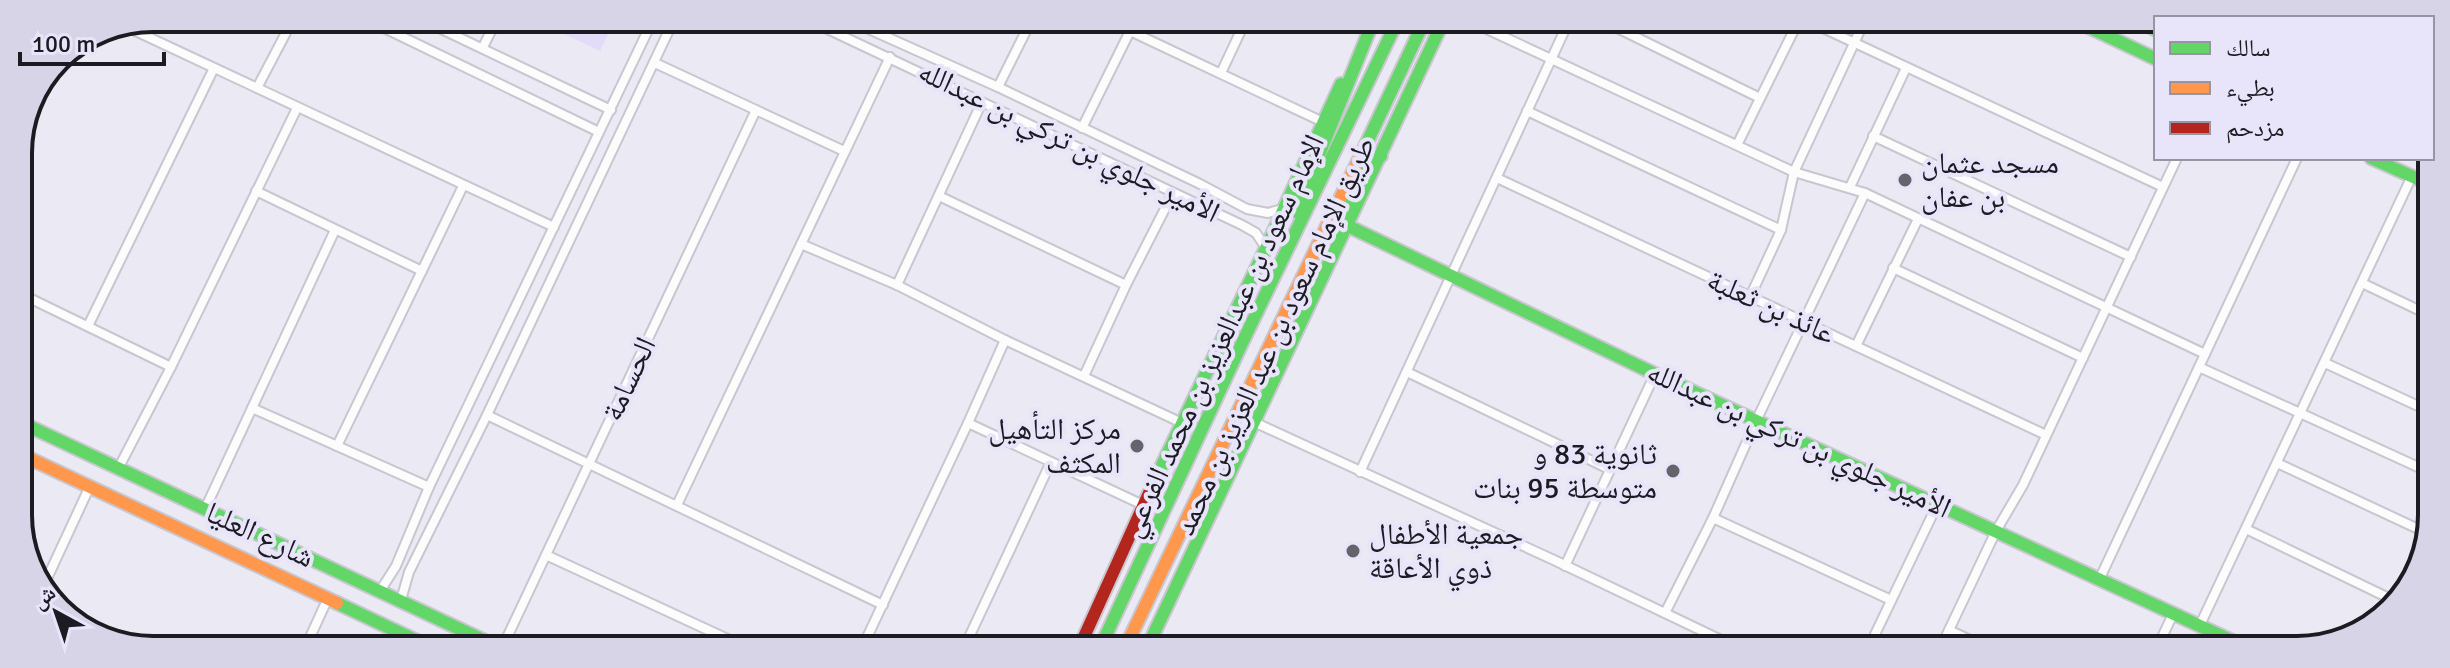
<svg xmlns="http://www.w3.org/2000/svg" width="2450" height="668" font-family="Signika,'Noto Naskh Arabic',sans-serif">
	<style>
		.green { fill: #e3dcf8 }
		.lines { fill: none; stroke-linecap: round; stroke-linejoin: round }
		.street-casing { stroke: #c8c6ce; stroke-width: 12 }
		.fast-casing { stroke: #c8c6ce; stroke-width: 16 }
		.slow-casing { stroke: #c8c6ce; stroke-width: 16 }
		.jam-casing { stroke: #c8c6ce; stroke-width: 16 }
		.street { stroke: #fcfcfd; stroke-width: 8 }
		.fast { stroke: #63d668; stroke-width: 12 }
		.slow { stroke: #ff974d; stroke-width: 12 }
		.jam { stroke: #b3261e; stroke-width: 12 }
		.poi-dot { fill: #65636c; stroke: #e8e4f9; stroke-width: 3 }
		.labels { text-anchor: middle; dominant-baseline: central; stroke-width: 8; stroke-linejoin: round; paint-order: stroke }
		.street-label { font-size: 30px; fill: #1d1b22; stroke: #e8e4f9 }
		.poi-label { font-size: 30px; fill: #1d1b22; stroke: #e8e4f9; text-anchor: start }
		.rim { fill: none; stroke: #1d1b22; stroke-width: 4 }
	</style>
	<rect width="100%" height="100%" fill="#ebe9f4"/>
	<polygon class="green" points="612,26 600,51 549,27"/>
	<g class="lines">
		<defs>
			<g id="street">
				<polyline points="1810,22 2163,187"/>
				<polyline points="1607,23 1760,98"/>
				<polyline points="1476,24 1794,172 1865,193 2205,354"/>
				<polyline points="821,26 1242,225 1256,233 1266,248"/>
				<polyline points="862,26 998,87 1200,184 1247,209 1268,213 1282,209"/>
				<polyline points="382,27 599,132"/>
				<polyline points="437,27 611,110"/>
				<polyline points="129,28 554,227"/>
				<polyline points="1130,31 1323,122"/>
				<polyline points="483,47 493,27"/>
				<polyline points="655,63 844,151"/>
				<polyline points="1221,73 1244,24"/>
				<polyline points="998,87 1029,25"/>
				<polyline points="257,88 289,27"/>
				<polyline points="1527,111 1781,230"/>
				<polyline points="1082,128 1133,25"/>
				<polyline points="1873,136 2131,257"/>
				<polyline points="1737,145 1798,22"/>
				<polyline points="1497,178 2046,435"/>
				<polyline points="1850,187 1906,68"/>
				<polyline points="256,191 422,271"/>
				<polyline points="939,196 1126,285"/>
				<polyline points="801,244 897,285 1005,340 1182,423"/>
				<polyline points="1893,268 2083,358"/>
				<polyline points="2362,283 2429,315"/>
				<polyline points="897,285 982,102"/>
				<polyline points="19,293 171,367"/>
				<polyline points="1750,297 1781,230 1794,172 1864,22"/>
				<polyline points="88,326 214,68"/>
				<polyline points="1856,346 1918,219"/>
				<polyline points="2325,363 2429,411"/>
				<polyline points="2199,367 2429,472"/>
				<polyline points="1407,372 1609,469"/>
				<polyline points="1084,376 1126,285 1173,193"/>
				<polyline points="252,408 429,487"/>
				<polyline points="487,415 883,605"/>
				<polyline points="1254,422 1556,561 1740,649"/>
				<polyline points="968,423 1143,505"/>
				<polyline points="337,446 463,186"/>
				<polyline points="2277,463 2429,534"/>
				<polyline points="118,469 171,367 297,108"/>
				<polyline points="1360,472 1568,23"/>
				<polyline points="677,505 890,57"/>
				<polyline points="205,509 335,230"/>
				<polyline points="1713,518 1891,600"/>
				<polyline points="2246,529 2395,601"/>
				<polyline points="546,555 747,648"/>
				<polyline points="1565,566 1655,374"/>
				<polyline points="2100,578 2297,158"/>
				<polyline points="44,585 90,486"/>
				<polyline points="380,591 396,566 429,487 650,26"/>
				<polyline points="401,600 409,572 487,415 671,26"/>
				<polyline points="1665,613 1713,518 1757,419 1865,193"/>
				<polyline points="2200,625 2412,176"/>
				<polyline points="1949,630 1989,649"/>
				<polyline points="305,648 328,598"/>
				<polyline points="502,648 756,110"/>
				<polyline points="862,648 968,423 1005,340"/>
				<polyline points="964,648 1050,464"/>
				<polyline points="1868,649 1938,503"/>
				<polyline points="1940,649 1996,531 2023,485 2177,158"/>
				<polyline points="2156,650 2173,614"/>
			</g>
			<g id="fast">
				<polyline points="2139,21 2156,30"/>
				<polyline points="2078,22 2156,59"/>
				<polyline points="1362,153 1423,24"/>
				<polyline points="2371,158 2429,184"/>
				<polyline points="1296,212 1372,24"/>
				<polyline points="1339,223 1368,167 1381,156"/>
				<polyline points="1348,226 1655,374 2252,650"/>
				<polyline points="20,422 500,648"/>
				<polyline points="1154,482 1266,248 1341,84"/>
				<polyline points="337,603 432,648"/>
				<polyline points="1100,648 1242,343 1396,24"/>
				<polyline points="1147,648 1442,24"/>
			</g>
			<g id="slow">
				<polyline points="20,454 337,603"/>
				<polyline points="1125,648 1362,153"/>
			</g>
			<polyline id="jam" points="1079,648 1154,482"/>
		</defs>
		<use href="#street" class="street-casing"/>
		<use href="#fast" class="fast-casing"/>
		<use href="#slow" class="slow-casing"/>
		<use href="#jam" class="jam-casing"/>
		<use href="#street" class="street"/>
		<use href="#fast" class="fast"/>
		<use href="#slow" class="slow"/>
		<use href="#jam" class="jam"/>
	</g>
	<g class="poi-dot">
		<circle cx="1905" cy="180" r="8"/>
		<circle cx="1137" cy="446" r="8"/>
		<circle cx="1673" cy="471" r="8"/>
		<circle cx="1353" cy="551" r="8"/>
	</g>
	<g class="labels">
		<g class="street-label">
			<text transform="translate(1069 142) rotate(26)">الأمير جلوي بن تركي بن عبدالله</text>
			<text transform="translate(1771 307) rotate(25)">عائذ بن ثعلبة</text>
			<text transform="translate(1223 336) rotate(-65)">الإمام سعود بن عبدالعزيز بن محمد الفرعي</text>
			<text transform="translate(1275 336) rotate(-65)">طريق الإمام سعود بن عبد العزيز بن محمد</text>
			<text transform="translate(629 379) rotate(-65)">الحسامة</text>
			<text transform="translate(1799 440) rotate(25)">الأمير جلوي بن تركي بن عبدالله</text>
			<text transform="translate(260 535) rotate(25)">شارع العليا</text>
		</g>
		<g class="poi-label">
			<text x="1921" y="163">مسجد عثمان<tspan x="1921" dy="34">بن عفان</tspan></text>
			<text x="1121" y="429" text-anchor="end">مركز التأهيل<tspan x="1121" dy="34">المكثف</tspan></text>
			<text x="1657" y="454" text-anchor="end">ثانوية 83 و<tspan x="1657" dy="34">متوسطة 95 بنات</tspan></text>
			<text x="1369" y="534">جمعية الأطفال<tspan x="1369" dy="34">ذوي الأعاقة</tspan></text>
		</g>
	</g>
	<path d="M0 0H2450V668H0ZM153 32H2297A121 121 0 0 1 2418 153V515A121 121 0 0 1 2297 636H153A121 121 0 0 1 32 515V153A121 121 0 0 1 153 32Z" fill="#d8d4e8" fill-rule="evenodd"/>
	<path class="rim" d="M153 32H2297A121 121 0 0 1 2418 153V515A121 121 0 0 1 2297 636H153A121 121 0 0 1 32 515V153A121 121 0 0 1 153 32Z"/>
	<rect x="2154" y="16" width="280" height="144" fill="#e8e4f9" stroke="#9794a3" stroke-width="2"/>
	<rect x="2170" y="42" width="40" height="12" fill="#63d668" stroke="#9794a3" stroke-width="2"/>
	<text x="2226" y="56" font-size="24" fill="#1d1b22">سالك</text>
	<rect x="2170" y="82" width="40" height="12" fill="#ff974d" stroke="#9794a3" stroke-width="2"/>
	<text x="2226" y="96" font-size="24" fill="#1d1b22">بطيء</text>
	<rect x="2170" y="122" width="40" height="12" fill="#b3261e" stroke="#9794a3" stroke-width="2"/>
	<text x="2226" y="136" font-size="24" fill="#1d1b22">مزدحم</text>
	<g transform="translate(56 612) rotate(320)" stroke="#e8e4f9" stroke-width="6" paint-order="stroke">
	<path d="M0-6L14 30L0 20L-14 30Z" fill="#1d1b22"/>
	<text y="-12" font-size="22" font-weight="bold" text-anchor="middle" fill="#1d1b22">ش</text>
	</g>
	<path d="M20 52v12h144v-12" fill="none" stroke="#1d1b22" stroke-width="4"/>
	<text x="32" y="52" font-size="24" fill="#1d1b22" stroke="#e8e4f9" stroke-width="6" paint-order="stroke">100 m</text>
</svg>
